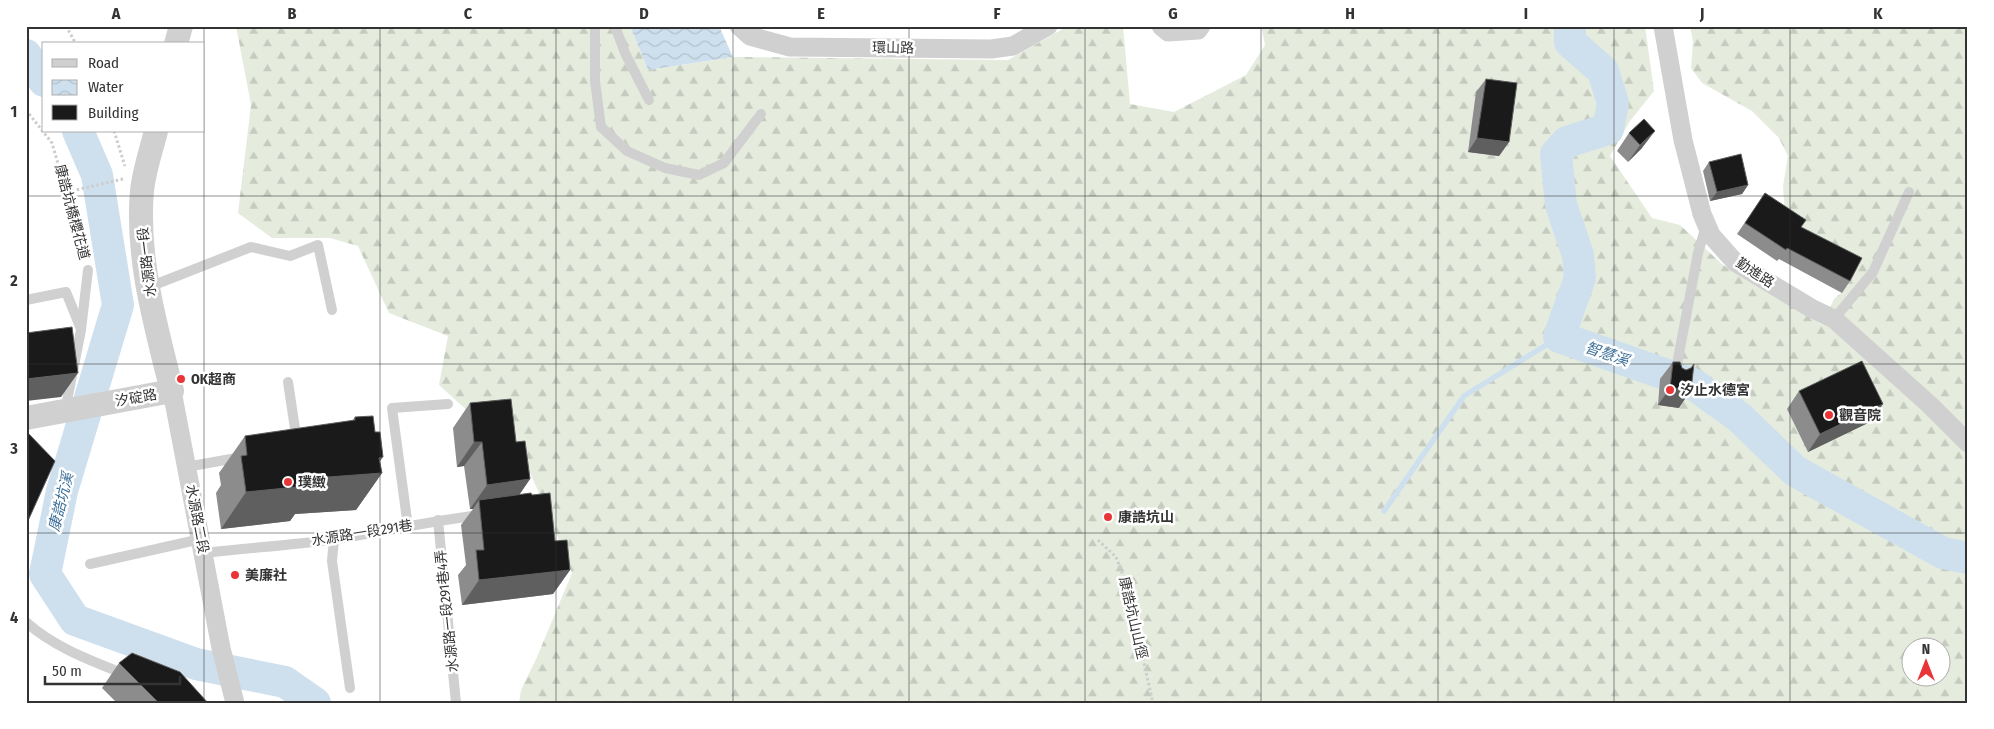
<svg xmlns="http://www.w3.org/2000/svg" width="1994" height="729" font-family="'Fira Sans Condensed','Noto Sans TC',sans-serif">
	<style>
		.forest { fill: url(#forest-firs); fill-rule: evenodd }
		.water { fill: url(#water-waves) }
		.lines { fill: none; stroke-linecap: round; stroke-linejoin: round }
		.stream { stroke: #cee0ee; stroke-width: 5.5 }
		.river { stroke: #cee0ee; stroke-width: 32 }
		.path { stroke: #cdcdcd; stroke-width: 3; stroke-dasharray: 2.5 2.5; stroke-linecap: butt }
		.service { stroke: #d0d0d0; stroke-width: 10 }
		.minor { stroke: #d0d0d0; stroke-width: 19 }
		.tertiary { stroke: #d0d0d0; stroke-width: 24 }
		.wall { fill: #8c8c8c }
		.shaded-wall { fill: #5f5f5f }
		.building { fill: #1a1a1a; stroke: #5f5f5f }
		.grid { fill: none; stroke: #333; stroke-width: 1; stroke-opacity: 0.55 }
		.poi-dot { fill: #e93538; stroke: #fff; stroke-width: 2 }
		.labels { text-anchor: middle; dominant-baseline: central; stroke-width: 5; stroke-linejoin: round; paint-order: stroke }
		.street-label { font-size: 14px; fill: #333; stroke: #fff }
		.poi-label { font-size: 14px; font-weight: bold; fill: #333; stroke: #fff; text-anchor: start }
		.water-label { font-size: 15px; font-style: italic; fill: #3d6f98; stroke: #fff }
		.neatline { fill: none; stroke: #333; stroke-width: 2 }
		.grid-label { font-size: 16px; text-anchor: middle; font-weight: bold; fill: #333 }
	</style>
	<defs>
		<pattern id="forest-firs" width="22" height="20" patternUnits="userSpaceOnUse" patternTransform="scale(1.25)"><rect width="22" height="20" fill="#e5ecde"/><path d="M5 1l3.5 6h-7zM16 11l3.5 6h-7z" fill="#c5cbbf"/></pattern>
		<pattern id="water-waves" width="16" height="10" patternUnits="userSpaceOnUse" patternTransform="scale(1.25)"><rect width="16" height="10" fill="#cee0ee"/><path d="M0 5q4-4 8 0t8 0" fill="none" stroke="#b1c1cd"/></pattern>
	</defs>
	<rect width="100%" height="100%" fill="#fff"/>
	<path class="forest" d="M236,26H630L648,70L733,57L1008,60L1068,26H1123L1130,104L1174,112L1246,75L1265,45L1261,26H1645L1654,91L1630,121L1610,156L1652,218L1680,225L1723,265L1822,324L1834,299L1842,292L1810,240L1785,213L1783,186L1788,156L1779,138L1752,111L1702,83L1691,68L1693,42L1690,26H1968V703H519L521,690L537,657L572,573L546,508L515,440L471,414L439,385L448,336L389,313L358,246L330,238H272L238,213L251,105ZM1912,646H1942V676H1912Z"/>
	<polygon class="water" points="630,26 719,26 733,57 648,70"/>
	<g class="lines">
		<polyline class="stream" points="1384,511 1464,396 1559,337"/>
		<g class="river">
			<polyline points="1570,26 1570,42 1603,71 1613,103 1608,129 1567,142 1556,154 1561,205 1578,255 1580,278 1559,337 1693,384 1739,417 1795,471 1943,553 1968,558"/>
			<polyline points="26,55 44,81"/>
			<polyline points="78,131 97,175 118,305 62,491 45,574 75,620 196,664 285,682 315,703"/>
		</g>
		<g class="path">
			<polyline points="66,26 76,44"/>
			<polyline points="26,110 52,143 85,257"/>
			<polyline points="114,131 125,166"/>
			<polyline points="67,192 123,179"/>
			<polyline points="1098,540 1116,557 1126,583 1153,703"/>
		</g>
		<g class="service">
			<polyline points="595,26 595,81 601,127 627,151 665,168 699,175 724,163 761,114"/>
			<polyline points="615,26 625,53 649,100"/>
			<polyline points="149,287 251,247 290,256 318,245 332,310"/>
			<polyline points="26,300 66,292 81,329"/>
			<polyline points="1834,319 1873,272 1909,192"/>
			<polyline points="1675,375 1698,253 1706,226"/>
			<polyline points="288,382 297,442"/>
			<polyline points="65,411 81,330 88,270"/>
			<polyline points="186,467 242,457"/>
			<polyline points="438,520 456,703"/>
			<polyline points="408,527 392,408 448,404"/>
			<polyline points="334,539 332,561 350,688"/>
			<path d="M204,553C248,548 293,545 337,539C385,531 432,521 480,515"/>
			<polyline points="90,564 201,539"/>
			<path d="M26,622C55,648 92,661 127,675"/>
		</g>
		<g class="minor">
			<polyline points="739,26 750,36 790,47 991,49 1013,46 1048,26"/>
			<polyline points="1161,26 1168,32 1198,30 1201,26"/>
			<polyline points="1663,26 1683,140 1702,214 1711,235 1735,262 1811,308 1834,319 1931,406 1968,443"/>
			<polyline points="172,391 221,648 235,703"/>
		</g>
		<g class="tertiary">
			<polyline points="176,44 181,26"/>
			<path d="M26,418L172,391C156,327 136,258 142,191C144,171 151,151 156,131"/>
		</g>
	</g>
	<g class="wall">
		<polygon points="1486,79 1509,142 1499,156 1468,152 1476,92"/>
		<polygon points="1644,119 1642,148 1628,162 1617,151 1629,133"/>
		<polygon points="1709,162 1748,185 1742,194 1710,201 1703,171"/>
		<polygon points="1765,193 1801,227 1850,281 1842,293 1779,259 1777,261 1737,234"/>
		<polygon points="1673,362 1679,408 1658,405 1660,379"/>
		<polygon points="1799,391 1883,404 1870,422 1808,452 1787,409"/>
		<polygon points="470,403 516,442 530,479 519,495 532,495 570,570 553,594 462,605 458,575 466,565 461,525 473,509 470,509 464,466 457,467 453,428"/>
		<polygon points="355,417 380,462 382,473 356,510 295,514 290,521 221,529 216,493 221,485 219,473 245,436 352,421"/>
		<polygon points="119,663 208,703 117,703 102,688"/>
	</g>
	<g class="shaded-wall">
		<polygon points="925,26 936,26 923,29"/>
		<polygon points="1655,131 1642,148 1628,162 1640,145"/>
		<polygon points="1477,138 1509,142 1499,156 1468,152"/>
		<polygon points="1748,185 1742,194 1710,201 1717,192"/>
		<polygon points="78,373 61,397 26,401 26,379"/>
		<polygon points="1670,388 1691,390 1679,408 1658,405"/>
		<polygon points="1883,404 1870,422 1808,452 1820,434"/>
		<polygon points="474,442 482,442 464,466 457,467"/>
		<polygon points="383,457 371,474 382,473 356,510 295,514 290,521 221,529 246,492 315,478 379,458"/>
		<polygon points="530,479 513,504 479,500 473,509 470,509 487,485"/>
		<polygon points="570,570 553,594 462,605 479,580"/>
	</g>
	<g class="building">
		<polygon points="1486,79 1517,83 1509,142 1477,138"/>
		<polygon points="1644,119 1655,131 1640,145 1629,133"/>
		<polygon points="1741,154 1748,185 1717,192 1709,162"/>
		<polygon points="1765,193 1806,220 1801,227 1862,258 1850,281 1787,248 1786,250 1745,223"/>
		<polygon points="72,327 78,373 26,379 26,333"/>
		<polygon points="1862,361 1883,404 1820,434 1799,391"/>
		<polygon points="1673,362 1680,362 1682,368 1686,370 1691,368 1694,364 1691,390 1670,388"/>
		<polygon points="511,399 516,442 525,441 530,479 487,485 482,442 474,442 470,403"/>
		<polygon points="373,416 375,432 380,432 383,457 379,458 382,473 315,478 316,485 246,492 241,456 247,455 245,436 355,420 355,417"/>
		<polygon points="26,431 55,461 27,523 26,523"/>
		<polygon points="531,493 532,495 550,493 555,541 567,540 570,570 479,580 476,550 484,550 479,500"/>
		<polygon points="132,653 180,672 208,703 159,703 119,663"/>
	</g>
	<path class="grid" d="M204,26V703M380,26V703M556,26V703M733,26V703M909,26V703M1085,26V703M1261,26V703M1438,26V703M1614,26V703M1790,26V703M26,196H1968M26,364H1968M26,533H1968"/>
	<g class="poi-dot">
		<circle cx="181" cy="379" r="5"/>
		<circle cx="1670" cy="390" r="5"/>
		<circle cx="1829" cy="415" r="5"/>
		<circle cx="288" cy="482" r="5"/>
		<circle cx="1108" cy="517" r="5"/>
		<circle cx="235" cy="575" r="5"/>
	</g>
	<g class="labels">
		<g class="street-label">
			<text transform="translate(893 48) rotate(1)">環山路</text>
			<text transform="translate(72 212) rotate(75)">康誥坑橋櫻花道</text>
			<text transform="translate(147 262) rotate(-97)">水源路一段</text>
			<text transform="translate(1755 273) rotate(33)">勤進路</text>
			<text transform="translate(136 398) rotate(-10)">汐碇路</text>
			<text transform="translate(197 519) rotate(79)">水源路二段</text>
			<text transform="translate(362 533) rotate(-9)">水源路一段291巷</text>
			<text transform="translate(447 611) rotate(-96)">水源路一段291巷4弄</text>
			<text transform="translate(1133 618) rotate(77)">康誥坑山山徑</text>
		</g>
		<g class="poi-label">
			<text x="191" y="379">OK超商</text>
			<text x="1680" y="390">汐止水德宮</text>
			<text x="1839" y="415">觀音院</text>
			<text x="298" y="482">璞緻</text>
			<text x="1118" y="517">康誥坑山</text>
			<text x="245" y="575">美廉社</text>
		</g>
		<g class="water-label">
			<text transform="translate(1607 354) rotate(19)">智慧溪</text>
			<text transform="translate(61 502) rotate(-76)">康誥坑溪</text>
		</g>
	</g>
	<rect width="1994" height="729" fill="none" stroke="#ffffff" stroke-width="55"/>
	<rect x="42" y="42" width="162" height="90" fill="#ffffff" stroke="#adadad"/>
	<rect x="52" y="59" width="25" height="8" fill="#d0d0d0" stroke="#adadad"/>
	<text x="88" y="68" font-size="15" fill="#333333">Road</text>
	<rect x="52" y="80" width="25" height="15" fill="url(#water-waves)" stroke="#adadad"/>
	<text x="88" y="92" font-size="15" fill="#333333">Water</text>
	<rect x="52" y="105" width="25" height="15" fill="#1a1a1a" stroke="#adadad"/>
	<text x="88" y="118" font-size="15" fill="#333333">Building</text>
	<g transform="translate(1926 662)"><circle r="24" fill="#ffffff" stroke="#adadad"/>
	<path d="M0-4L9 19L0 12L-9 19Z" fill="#e93538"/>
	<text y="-8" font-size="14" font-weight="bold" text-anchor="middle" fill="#333333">N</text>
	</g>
	<path d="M45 676v8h135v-8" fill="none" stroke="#333333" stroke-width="2.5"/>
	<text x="52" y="676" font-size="15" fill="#333333" stroke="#ffffff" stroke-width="4" paint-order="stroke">50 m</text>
	<rect x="28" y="28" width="1938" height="674" class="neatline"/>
	<g class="grid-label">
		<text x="116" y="19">A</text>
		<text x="292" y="19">B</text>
		<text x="468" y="19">C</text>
		<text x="644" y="19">D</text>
		<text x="821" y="19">E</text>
		<text x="997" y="19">F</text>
		<text x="1173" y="19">G</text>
		<text x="1350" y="19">H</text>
		<text x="1526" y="19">I</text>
		<text x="1702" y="19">J</text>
		<text x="1878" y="19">K</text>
		<text x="14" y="117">1</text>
		<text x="14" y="286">2</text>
		<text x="14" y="454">3</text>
		<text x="14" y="623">4</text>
	</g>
</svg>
